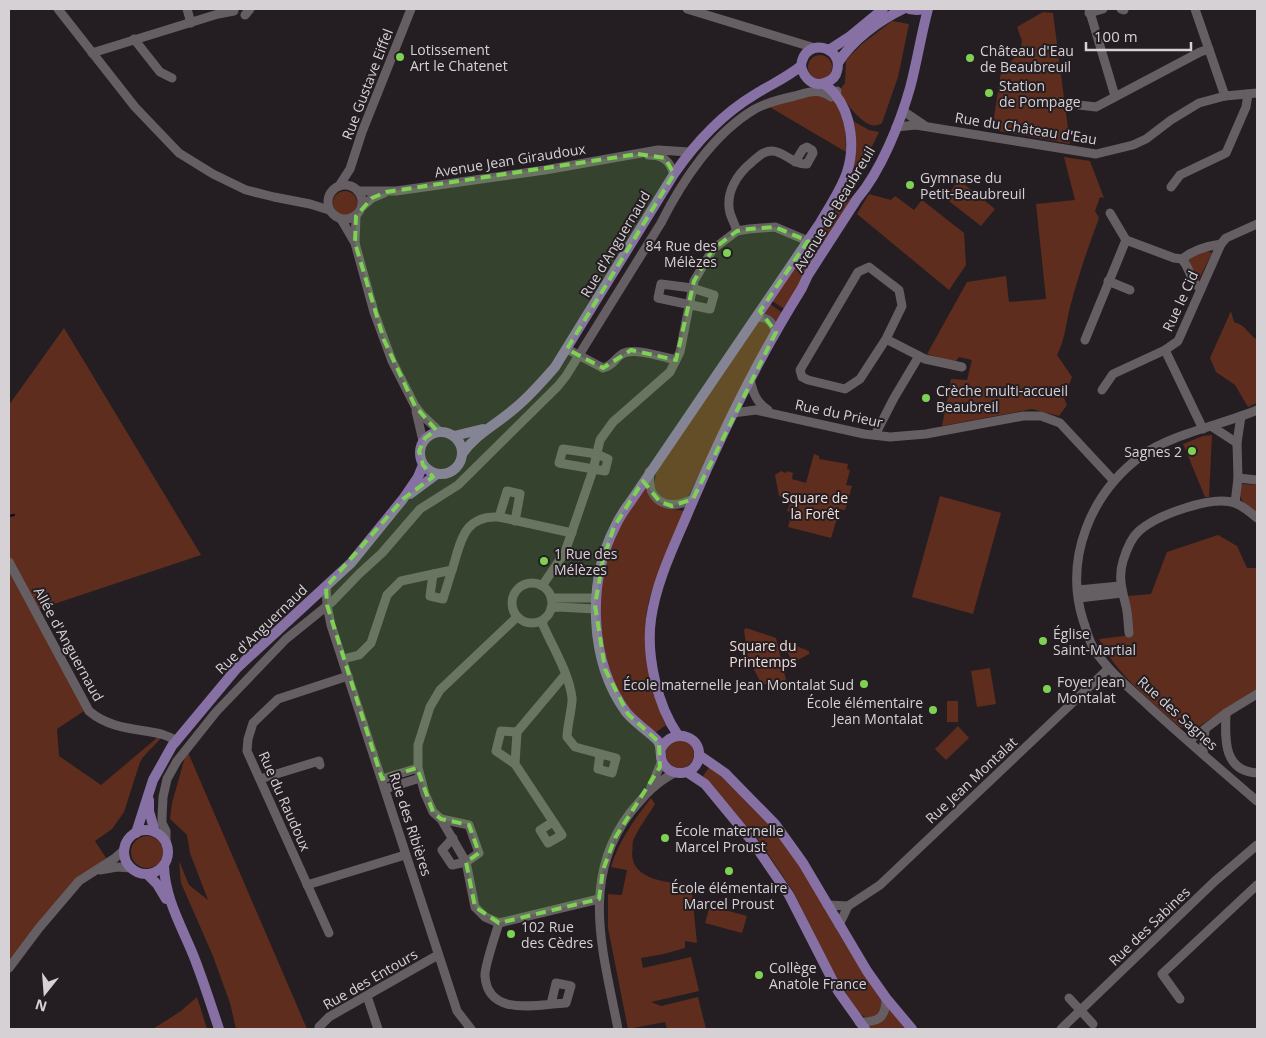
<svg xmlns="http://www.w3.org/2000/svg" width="1266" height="1038" font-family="'Open Sans',sans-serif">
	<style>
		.green { fill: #5e2d1d }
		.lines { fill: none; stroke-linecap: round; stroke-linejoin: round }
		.stream { stroke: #020535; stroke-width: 2 }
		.minor { stroke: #655e63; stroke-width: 9 }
		.major { stroke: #8771a4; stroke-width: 10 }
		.marked { fill: #7ed153; fill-opacity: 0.2; stroke: #7ed153; stroke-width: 4; stroke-dasharray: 10 6; stroke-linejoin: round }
		.poi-dot { fill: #7ed153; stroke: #241e23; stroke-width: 2 }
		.labels { text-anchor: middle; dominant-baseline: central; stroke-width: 4; stroke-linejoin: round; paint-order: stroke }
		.poi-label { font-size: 14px; fill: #d5d1d4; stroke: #241e23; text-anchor: start }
		.street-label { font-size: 14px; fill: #d5d1d4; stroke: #241e23 }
		.park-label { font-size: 14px; fill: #f2ddd7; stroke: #241e23 }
	</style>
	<rect width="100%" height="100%" fill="#241e23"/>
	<g class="green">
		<polygon points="1043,12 1053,13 1070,144 999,131 994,117 1001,72 1020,52 1022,41 1017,27"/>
		<path d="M892,21L909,24L898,77L882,123C866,134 849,104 839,94V91L845,83L846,60L862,44Z"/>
		<circle cx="820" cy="67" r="12"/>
		<path d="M817,93C822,95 831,98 835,101C846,112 846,138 846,152L768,106Z"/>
		<polygon points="853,121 869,130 879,132 862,167 832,207 846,183"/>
		<path d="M1064,157L1090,161L1104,198L1100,197L1095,211L1099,218C1088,247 1078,277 1070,307C1066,323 1065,340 1057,355L1072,377L1064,398L1067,405L1059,416L1032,409L942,426L951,379L967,380L972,360L959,357L955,362L927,354L967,282L1006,276L1009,302L1046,299L1036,204L1075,200Z"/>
		<polygon points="959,180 995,209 981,226 945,198"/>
		<circle cx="345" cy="203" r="12"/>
		<polygon points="869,194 891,200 895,196 914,210 922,200 964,233 966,265 949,290 857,214"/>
		<polygon points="855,195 786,310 772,301 826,222 840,205"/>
		<polygon points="1207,251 1212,253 1197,283 1188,260 1195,254"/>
		<polygon points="770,304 783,313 777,323 773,317 764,313"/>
		<path d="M1231,311L1234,322C1247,326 1247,333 1257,340V403L1248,407L1235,385L1216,372L1210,358Z"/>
		<polygon points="766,320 772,327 771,333 746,379 687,499 674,502 662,499 654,486 657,468 755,324 760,321"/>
		<path d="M64,328L201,555L33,611L90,707L57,729L59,756L101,785L164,732C158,745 146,751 140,762L124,812L112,829L95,841L106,858L79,881L9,968V405Z"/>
		<polygon points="1212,435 1209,497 1205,497 1183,444 1203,436"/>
		<polygon points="814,454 819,456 819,459 848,464 847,469 850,470 846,485 852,486 845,510 840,509 831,538 788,527 792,512 787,511 792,499 779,496 775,475 781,471 786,473 787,471 793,473 792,479 806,483"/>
		<path d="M648,483L667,508L684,511C674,535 663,558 655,583C652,590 649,597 648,605C641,642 650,692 666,725L655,733C645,725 635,717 627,707C603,674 598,621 601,582C603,569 609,551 614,538C622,518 636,501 648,483Z"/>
		<path d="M1242,484L1257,485V514C1247,506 1235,499 1242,484Z"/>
		<polygon points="940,496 1001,513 973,614 912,597"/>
		<path d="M1218,535L1237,546L1247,568H1257V690L1193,730L1180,727C1150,700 1117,675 1099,639L1132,635L1128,596L1151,594L1167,552Z"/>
		<polygon points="746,628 776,638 786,680 783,689 761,683 748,658 744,630"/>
		<path d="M791,644L809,651V654L796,661C790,659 789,656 787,650Z"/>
		<polygon points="990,668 996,704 977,707 971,671"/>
		<rect x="947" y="701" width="11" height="21"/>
		<polygon points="958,726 969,738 946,760 935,749"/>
		<circle cx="680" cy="754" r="14"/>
		<polygon points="187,750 307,1029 236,1029 230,1003 213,956 181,883 179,861 189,885 208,900 190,853 187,835 170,819 172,803"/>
		<path d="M710,766L714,769L771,827L796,858L842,939L883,1002L878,1017C869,1018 865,1019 858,1012L828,963L793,891L757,838L703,776Z"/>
		<path d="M651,798L655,804C648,816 638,828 633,841C632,845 633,849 632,853C632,881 670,883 691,884L697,943L685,941V948L664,954L641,958L643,968L691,957L699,991L651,1002L661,1006L698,997L706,1029H667L665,1022L628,1029L608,928V894L621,895L622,894L627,870L611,867C619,840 634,820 651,798Z"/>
		<circle cx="147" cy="852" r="16"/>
		<polygon points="710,906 747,916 742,933 705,923"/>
		<polygon points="197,997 207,1029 153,1029 181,1011"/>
		<polygon points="889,1007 905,1029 869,1029 866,1024"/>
	</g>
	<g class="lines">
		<polyline class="stream" points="9,516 14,515"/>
		<g class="minor">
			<polyline points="58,9 135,107 179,153 213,174 246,190 274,197 310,204 329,210"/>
			<polyline points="187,9 191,23"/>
			<polyline points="687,9 815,48"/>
			<polyline points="1089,9 1115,96"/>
			<polyline points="1121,9 1124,10"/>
			<polyline points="1195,9 1225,96"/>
			<polyline points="1089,13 1103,9"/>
			<polyline points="245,15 250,9"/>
			<polyline points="134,39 160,72 172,78"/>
			<polyline points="92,53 218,14 234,11"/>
			<polyline points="1079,105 1096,107 1200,52 1209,49"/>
			<polyline points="903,111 924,125"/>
			<polyline points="896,127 916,125 1096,154 1133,145 1146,139 1171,120 1199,103 1225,96 1257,93"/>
			<path d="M648,155C663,155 669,160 674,174"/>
			<circle cx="345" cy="202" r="17"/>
			<polyline points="339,186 350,169 362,132 411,9"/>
			<polyline points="1171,187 1180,175 1226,153 1246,107 1248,94"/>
			<polyline points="358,191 396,191 545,170 658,150 689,152"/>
			<polyline points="362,207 372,198 384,193"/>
			<polyline points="1110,213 1126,240"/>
			<polyline points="341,219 355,243 374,312 392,361 415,406 422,415 440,432"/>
			<path d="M737,231C735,225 732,219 730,213C725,193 737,174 752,162C758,157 763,151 772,151C784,151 793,165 807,164L813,153L812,150L807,147L803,149L795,162"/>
			<polyline points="355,243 356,216"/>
			<path d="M1182,259C1192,271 1188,279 1201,289"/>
			<polyline points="1108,281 1130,290"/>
			<polygon points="661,284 692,288 714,295 710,309 658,298"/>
			<path d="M756,317C768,317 772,321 776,332"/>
			<polyline points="886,339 902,306 899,290 869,267 858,272 800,370 802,377 808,380 845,389 860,379 886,339 925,359 962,367"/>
			<path d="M1085,340L1126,240L1174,258L1182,259C1193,250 1207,246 1221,244"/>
			<path d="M567,349L603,368C614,365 614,359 622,354C634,347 662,357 676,360"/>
			<path d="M750,379C753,393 756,402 768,410"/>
			<polyline points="1102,390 1113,374 1165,350"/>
			<path d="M1257,410C1222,425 1171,434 1141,456C1090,494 1064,559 1083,620C1087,631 1089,643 1096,652C1111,674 1132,690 1151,708C1186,740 1222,771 1257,801"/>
			<polyline points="416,411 423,441"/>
			<polyline points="733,413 756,410 864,434 890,437 926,434 1023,416 1041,416 1060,423 1114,481"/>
			<polyline points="1211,426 1237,443"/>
			<polyline points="1203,429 1165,350 1178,341 1221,244 1226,238 1257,224"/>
			<polyline points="875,435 894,398 919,356"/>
			<polygon points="563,449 597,454 608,459 605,471 559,463"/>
			<path d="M649,472C650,478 649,487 652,492C661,509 679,506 693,499"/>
			<polyline points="1238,478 1257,480"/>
			<polyline points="1235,503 1238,478 1237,443 1241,416"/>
			<polyline points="499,517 507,491 520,494 515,521"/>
			<path d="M9,562L89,711C105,725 125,728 145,731C156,733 167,734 176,741"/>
			<polyline points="433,574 430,596 443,599 452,570"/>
			<circle cx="532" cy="603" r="20"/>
			<polyline points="542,586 565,552 593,470 600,440 613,422 670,372 680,352 694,281 713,249 737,231 749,229 775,227 808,241"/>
			<polyline points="326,587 327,605 331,625 457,1011 471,1029"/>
			<polyline points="1078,590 1120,586"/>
			<polyline points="551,598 596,598"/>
			<polyline points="1079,598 1122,593"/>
			<polyline points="551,608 558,607 595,609"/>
			<polyline points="517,617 440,690 430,707 418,745 418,768 425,794 433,812 441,819 466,862 475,907 485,917 499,923 599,899"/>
			<path d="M543,620V625C553,648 569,673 572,698C573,705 567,726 567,737L575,747L616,758L612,773L598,769L600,754"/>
			<path d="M1129,633C1128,624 1128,614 1126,606C1122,590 1118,577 1123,561C1126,551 1131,538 1139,531C1157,515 1212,495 1235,503C1243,506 1251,513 1257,518"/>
			<path d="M343,659L359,655L371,643L387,595L401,581L452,570C461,542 463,515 499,517L572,533"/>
			<path d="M1226,713C1225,739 1223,771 1257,773"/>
			<polyline points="1189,741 1226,713 1257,694"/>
			<polyline points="1203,754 1205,730"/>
			<polyline points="515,764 496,751 501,731 517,732"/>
			<polyline points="260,779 319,761 320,765"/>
			<polyline points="382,779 418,768"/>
			<polyline points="651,787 662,761"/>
			<polyline points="385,789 420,778"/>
			<polyline points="441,819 469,825 479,853 466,862 452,865 442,850 453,838"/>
			<polyline points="553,822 540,830 548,843 562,835 515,764 517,732 565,675"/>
			<path d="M166,842V831L162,823V817L163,797L167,779L177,761L216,712L286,639L333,601L359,574L382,553L420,509L458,485L558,386L566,376L661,223C682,181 714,133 755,109C768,102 781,99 795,96C809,92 819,88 831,97L837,91"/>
			<polyline points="100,870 117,867 131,868"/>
			<polyline points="307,885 405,855"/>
			<polyline points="827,905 848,906"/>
			<path d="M499,923C496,933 484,968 485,976C488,1018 539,1004 566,1003L571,986L556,983L551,1004"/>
			<polyline points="839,925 848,906 880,885 1108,669"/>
			<polyline points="329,933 247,751 248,739 253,723 278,699 348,676"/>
			<polyline points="9,968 39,928 79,881 115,858 125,849"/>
			<polyline points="367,996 378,1029"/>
			<polyline points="1069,998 1093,1024"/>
			<polyline points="1180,999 1162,974 1257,885"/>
			<path d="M859,1022C878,1022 886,1019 886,998"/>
			<polyline points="319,1029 319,1027 329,1017 438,955"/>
			<path d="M618,1029C604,955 579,880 630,813C645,795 654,784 674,773"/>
			<polyline points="1061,1029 1215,881 1257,845"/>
		</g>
		<g class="major">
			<polyline points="909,9 917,10 925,9"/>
			<polyline points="829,50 849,37 883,9"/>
			<path d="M838,63C852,40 880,20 903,9"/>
			<circle cx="441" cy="453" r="21"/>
			<polyline points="454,436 483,429"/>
			<path d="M462,454C477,433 496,425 514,409C529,397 542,382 555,367L674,174C696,142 721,115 754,95C770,85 786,78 801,66C804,36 844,46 837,71C836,76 832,80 827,82C814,88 804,79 801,66"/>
			<polyline points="410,494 437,474"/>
			<path d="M678,735C657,705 646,655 651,619C656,583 673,548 687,515C720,436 757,360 802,288L808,275L857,199C881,171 900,123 910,88C917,62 921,35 928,9"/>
			<path d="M661,749C672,725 706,737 698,761C692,777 669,777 662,761C659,754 663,747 657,740C647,730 635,723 626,712C589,661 587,582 615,527C619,518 625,509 631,501L820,223C829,207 841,190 847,172C855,148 852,115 835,94C832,90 828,87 824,84"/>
			<polyline points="699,755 725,773 775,824 803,863 867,971 886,998 912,1029"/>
			<polyline points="687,772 705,784 752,841 789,895 838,991 865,1029"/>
			<polyline points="149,800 149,811 155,832"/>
			<circle cx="146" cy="852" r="22"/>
			<polyline points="136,833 153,780 172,746 237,668 351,563 403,499 418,477 423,465"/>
			<path d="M164,866C165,899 182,927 194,957C203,980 211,1005 219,1029"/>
			<polyline points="147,874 157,884 166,899"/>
		</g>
	</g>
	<path class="marked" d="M638,154L665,158L674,174L567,349L603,368L631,350L676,360L694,281L713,249L737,231L749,229L775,227L808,241L760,311L776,332L693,499L672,506L660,502L643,481L614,527L603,560L595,605L605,669L628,714L659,742L660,767L615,838L603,870L599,899L499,923L475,907L466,862L479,853L469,825L441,819L433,812L417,768L382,779L327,605L326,587L403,499L433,477L423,465L419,451L425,438L436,430L415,406L384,340L355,243L356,216L372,198L386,192Z"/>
	<g class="poi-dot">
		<circle cx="400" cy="57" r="5"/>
		<circle cx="970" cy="58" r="5"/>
		<circle cx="989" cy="93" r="5"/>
		<circle cx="910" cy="185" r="5"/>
		<circle cx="727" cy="253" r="5"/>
		<circle cx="926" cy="398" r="5"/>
		<circle cx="1192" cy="451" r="5"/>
		<circle cx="544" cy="561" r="5"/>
		<circle cx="1043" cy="641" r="5"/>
		<circle cx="864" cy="684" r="5"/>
		<circle cx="1047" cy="689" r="5"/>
		<circle cx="933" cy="710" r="5"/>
		<circle cx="665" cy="838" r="5"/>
		<circle cx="729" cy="871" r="5"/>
		<circle cx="511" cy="934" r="5"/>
		<circle cx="759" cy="975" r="5"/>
	</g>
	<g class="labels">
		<g class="poi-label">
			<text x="410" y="49">Lotissement<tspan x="410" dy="16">Art le Chatenet</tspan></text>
			<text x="980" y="50">Château d'Eau<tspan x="980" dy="16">de Beaubreuil</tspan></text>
			<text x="999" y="85">Station<tspan x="999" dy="16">de Pompage</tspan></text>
			<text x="920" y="177">Gymnase du<tspan x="920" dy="16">Petit-Beaubreuil</tspan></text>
			<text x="717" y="245" text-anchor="end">84 Rue des<tspan x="717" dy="16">Mélèzes</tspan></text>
			<text x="936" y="390">Crèche multi-accueil<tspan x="936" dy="16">Beaubreil</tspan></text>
			<text x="1182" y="451" text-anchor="end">Sagnes 2</text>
			<text x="554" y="553">1 Rue des<tspan x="554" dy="16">Mélèzes</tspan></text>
			<text x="1053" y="633">Église<tspan x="1053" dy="16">Saint-Martial</tspan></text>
			<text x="1057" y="681">Foyer Jean<tspan x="1057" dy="16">Montalat</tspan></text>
			<text x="854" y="684" text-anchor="end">École maternelle Jean Montalat Sud</text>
			<text x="923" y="702" text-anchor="end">École élémentaire<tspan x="923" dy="16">Jean Montalat</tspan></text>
			<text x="675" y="830">École maternelle<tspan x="675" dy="16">Marcel Proust</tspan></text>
			<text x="729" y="887" text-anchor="middle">École élémentaire<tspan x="729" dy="16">Marcel Proust</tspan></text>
			<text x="521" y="926">102 Rue<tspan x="521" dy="16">des Cèdres</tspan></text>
			<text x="769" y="967">Collège<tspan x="769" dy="16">Anatole France</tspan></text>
		</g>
		<g class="street-label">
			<text transform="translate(367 84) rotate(-69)">Rue Gustave Eiffel</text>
			<text transform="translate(1026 128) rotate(9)">Rue du Château d'Eau</text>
			<text transform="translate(510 160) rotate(-9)">Avenue Jean Giraudoux</text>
			<text transform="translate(834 209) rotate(-59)">Avenue de Beaubreuil</text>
			<text transform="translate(615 244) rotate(-59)">Rue d'Anguernaud</text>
			<text transform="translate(1180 301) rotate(-65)">Rue le Cid</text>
			<text transform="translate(839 413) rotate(12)">Rue du Prieur</text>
			<text transform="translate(261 629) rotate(-44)">Rue d'Anguernaud</text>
			<text transform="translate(69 644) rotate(61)">Allée d'Anguernaud</text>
			<text transform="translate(1178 713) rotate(42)">Rue des Sagnes</text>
			<text transform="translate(971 780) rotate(-43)">Rue Jean Montalat</text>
			<text transform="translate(285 801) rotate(66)">Rue du Raudoux</text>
			<text transform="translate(411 824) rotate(72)">Rue des Ribières</text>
			<text transform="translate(1149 926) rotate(-44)">Rue des Sabines</text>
			<text transform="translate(370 979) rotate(-30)">Rue des Entours</text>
		</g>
		<g class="park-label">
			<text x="815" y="497">Square de<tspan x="815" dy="16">la Forêt</tspan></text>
			<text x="763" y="645">Square du<tspan x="763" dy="16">Printemps</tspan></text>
		</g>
	</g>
	<rect width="1266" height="1038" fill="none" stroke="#d5d1d4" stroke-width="20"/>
	<g transform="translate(45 993) rotate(197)" stroke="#241e23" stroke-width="4" paint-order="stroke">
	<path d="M0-4L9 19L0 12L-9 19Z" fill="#d5d1d4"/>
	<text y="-8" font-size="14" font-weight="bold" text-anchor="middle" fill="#d5d1d4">N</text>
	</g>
	<path d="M1086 42v8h105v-8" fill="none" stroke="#d5d1d4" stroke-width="2.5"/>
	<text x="1094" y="42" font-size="15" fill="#d5d1d4" stroke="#241e23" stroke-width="4" paint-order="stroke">100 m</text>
</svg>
